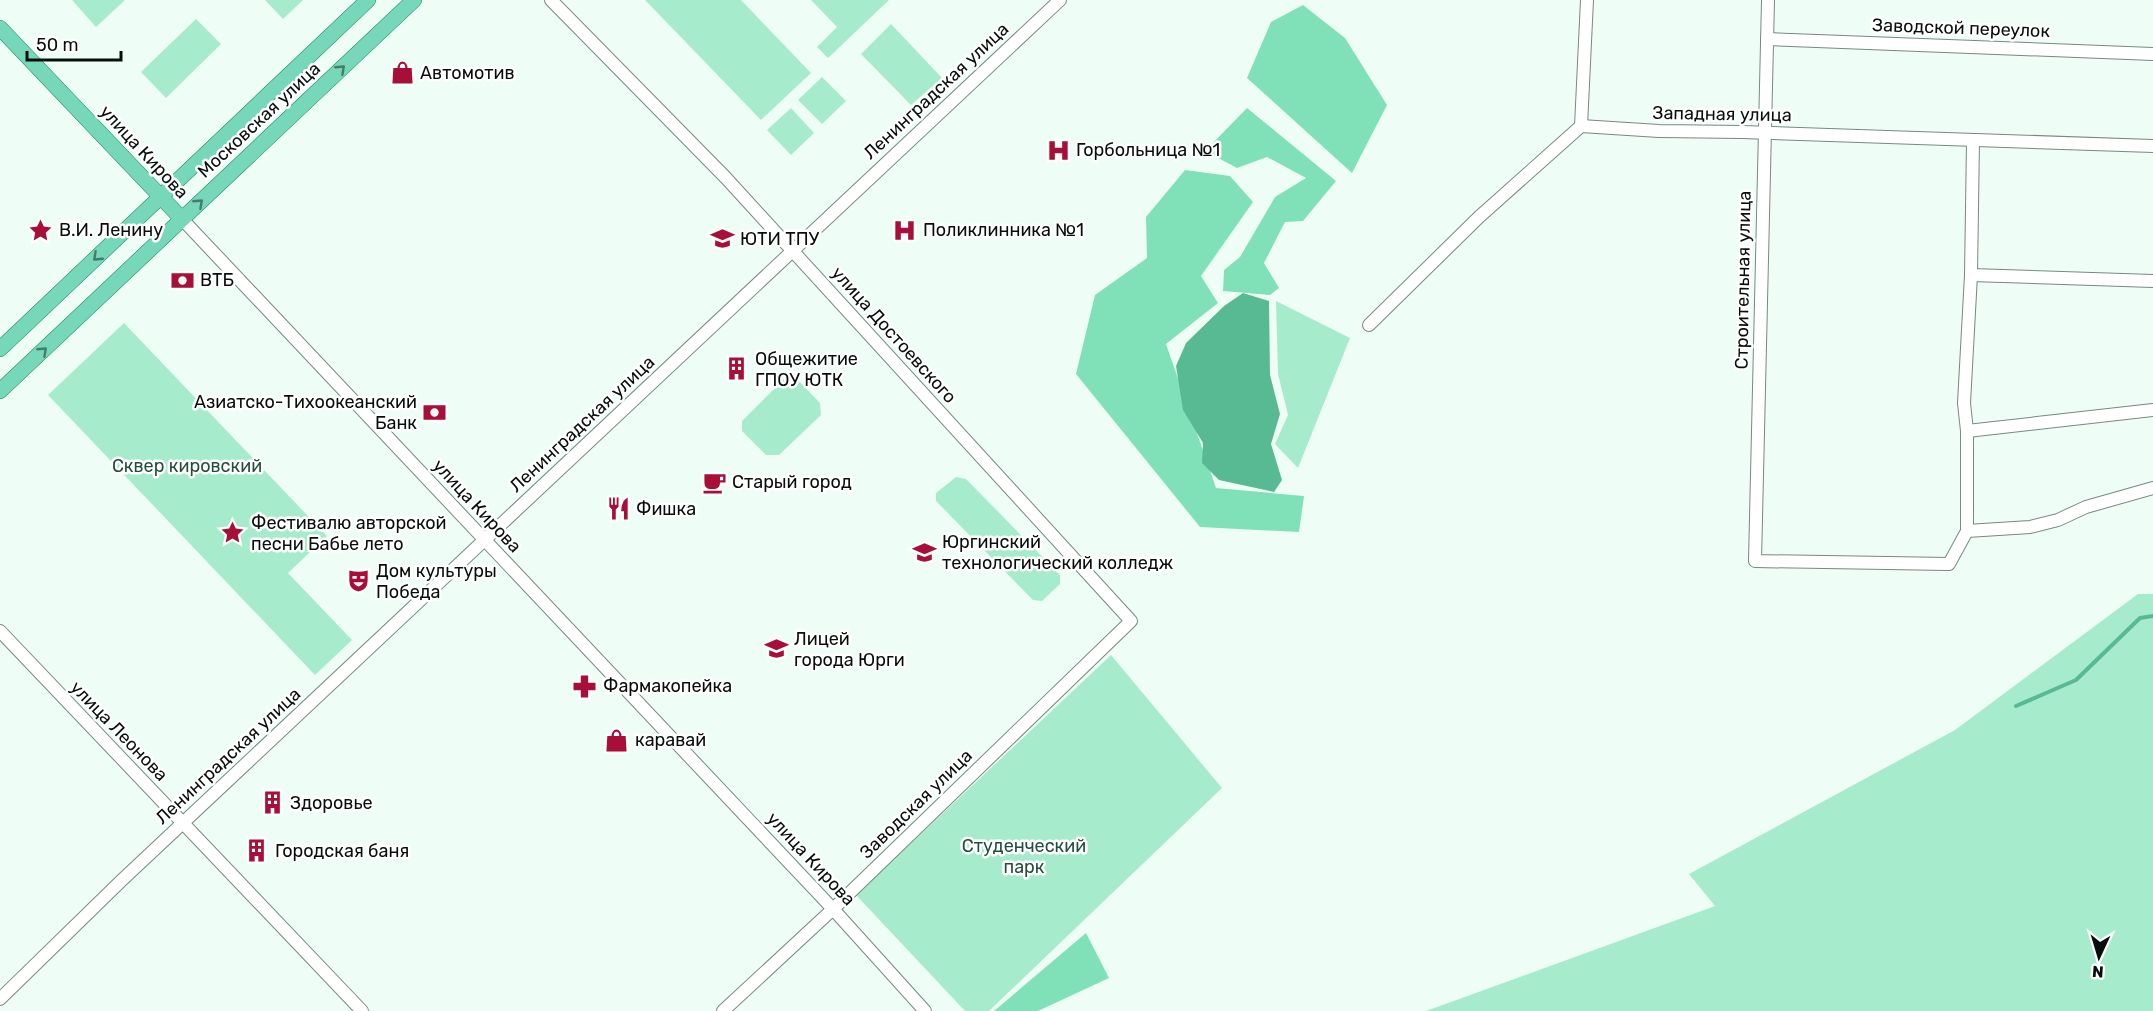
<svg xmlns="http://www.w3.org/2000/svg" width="2153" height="1011" font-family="Rubik,sans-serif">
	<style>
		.green { fill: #a7ebcd }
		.forest { fill: #80e1b8 }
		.water { fill: #58ba93 }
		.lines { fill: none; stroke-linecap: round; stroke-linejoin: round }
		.stream { stroke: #58ba93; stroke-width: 4 }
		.minor-casing { stroke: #778980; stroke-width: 14 }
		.major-casing { stroke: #15805e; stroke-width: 16 }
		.minor { stroke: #fff; stroke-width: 12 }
		.major { stroke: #77d7b9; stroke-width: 15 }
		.oneway { stroke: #457d6b }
		.labels { text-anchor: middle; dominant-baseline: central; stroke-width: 5; stroke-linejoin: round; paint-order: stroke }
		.street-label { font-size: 18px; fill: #070e0b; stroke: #fff }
		.poi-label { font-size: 18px; fill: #070e0b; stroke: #fff; text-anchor: start }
		.park-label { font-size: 18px; fill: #234d3c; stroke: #fff }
	</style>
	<rect width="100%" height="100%" fill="#eefef6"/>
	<g class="green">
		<polygon points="72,0 125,0 96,27"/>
		<polygon points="265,0 303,0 283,19"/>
		<polygon points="645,0 741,0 811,73 761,120"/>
		<polygon points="811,0 889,0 828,58 817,47 837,27"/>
		<polygon points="196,19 221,44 166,98 141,72"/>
		<polygon points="891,24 942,78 911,105 861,54"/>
		<polygon points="822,77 846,101 822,124 798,100"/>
		<polygon points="791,108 814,133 791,155 767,130"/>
		<polygon points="1276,301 1350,338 1298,468 1275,444 1288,415 1278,374"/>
		<polygon points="124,323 327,536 288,573 352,640 315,675 48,395"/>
		<polygon points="785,378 796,378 820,403 821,415 779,455 766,455 742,431 742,421"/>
		<polygon points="956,477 966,479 1060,575 1060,584 1042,601 1033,600 936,501 936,493"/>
		<polygon points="2138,594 2153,594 2153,1011 1426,1011 1715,906 1689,874 1955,730"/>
		<polygon points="1111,655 1222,788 989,1011 965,1011 856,895"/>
	</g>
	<g class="forest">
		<polygon points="1303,5 1345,38 1387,105 1352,173 1247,78 1271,22"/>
		<polygon points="1247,108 1336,181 1303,221 1285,222 1264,263 1279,288 1270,295 1223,291 1224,270 1240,257 1275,197 1306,178 1267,157 1237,168 1205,151"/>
		<polygon points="1185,170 1230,176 1253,202 1201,276 1218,303 1166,344 1216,488 1304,496 1299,532 1200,527 1076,374 1095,295 1147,258 1146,217"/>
		<polygon points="1086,933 1109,978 1038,1011 994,1011"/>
	</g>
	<polygon class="water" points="1243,293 1269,301 1270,375 1280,414 1271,444 1282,480 1274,492 1219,480 1202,463 1203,443 1183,410 1176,366 1186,343 1224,306"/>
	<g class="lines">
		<polyline class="stream" points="2016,706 2076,680 2140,618 2153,616"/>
		<defs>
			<g id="minor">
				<polyline points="551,0 726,178 1131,621 833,909 723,1011"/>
				<polyline points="1768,0 1755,561 1949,564 1967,531 1967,431 1964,403 1971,275 1973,141"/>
				<polyline points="1767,39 2153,54"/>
				<polyline points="1581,126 1587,0"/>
				<polyline points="182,219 833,909 925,1011"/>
				<polyline points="1971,275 2153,281"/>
				<polyline points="1369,325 1479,217 1581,126 1659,131 1742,132 2153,146"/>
				<polyline points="1967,431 2153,410"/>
				<polyline points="1967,531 2030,527 2058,520 2086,507 2153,488"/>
				<polyline points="0,631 362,1011"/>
				<polyline points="0,999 122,880 1060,0"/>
			</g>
			<g id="major">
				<polyline points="0,28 182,219"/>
				<polyline points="0,349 368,0"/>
				<polyline points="0,391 414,0"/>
			</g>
		</defs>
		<use href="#minor" class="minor-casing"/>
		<use href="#major" class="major-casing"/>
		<use href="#minor" class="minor"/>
		<use href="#major" class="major"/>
	</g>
	<defs><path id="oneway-chevron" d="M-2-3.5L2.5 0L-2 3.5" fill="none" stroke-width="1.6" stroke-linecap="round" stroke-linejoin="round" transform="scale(1.5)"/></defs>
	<g class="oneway">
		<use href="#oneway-chevron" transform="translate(341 69) rotate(-43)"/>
		<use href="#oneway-chevron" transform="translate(199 203) rotate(-43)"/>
		<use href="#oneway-chevron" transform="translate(97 257) rotate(137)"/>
		<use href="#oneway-chevron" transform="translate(43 351) rotate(-43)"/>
	</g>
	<defs>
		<symbol id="shop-bare" viewBox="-9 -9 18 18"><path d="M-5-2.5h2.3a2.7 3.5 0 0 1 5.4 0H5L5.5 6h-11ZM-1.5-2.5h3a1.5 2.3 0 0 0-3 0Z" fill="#a70e38" stroke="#fff" stroke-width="2.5" paint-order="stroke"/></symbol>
		<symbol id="hospital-bare" viewBox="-9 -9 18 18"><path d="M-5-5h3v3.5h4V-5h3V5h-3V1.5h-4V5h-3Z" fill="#a70e38" stroke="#fff" stroke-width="2.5" paint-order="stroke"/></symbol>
		<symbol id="sight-bare" viewBox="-9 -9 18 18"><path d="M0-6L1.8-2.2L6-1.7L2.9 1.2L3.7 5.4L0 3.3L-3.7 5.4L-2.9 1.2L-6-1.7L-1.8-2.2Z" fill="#a70e38" stroke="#fff" stroke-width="2.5" paint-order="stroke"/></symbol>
		<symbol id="university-bare" viewBox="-9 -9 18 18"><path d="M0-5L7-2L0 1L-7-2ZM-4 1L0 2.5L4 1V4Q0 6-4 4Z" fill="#a70e38" stroke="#fff" stroke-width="2.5" paint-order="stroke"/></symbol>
		<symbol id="bank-bare" viewBox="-9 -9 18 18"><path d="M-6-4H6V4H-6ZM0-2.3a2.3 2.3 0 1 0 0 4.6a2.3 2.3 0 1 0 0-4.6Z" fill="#a70e38" stroke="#fff" stroke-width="2.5" paint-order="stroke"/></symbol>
		<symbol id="building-bare" viewBox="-9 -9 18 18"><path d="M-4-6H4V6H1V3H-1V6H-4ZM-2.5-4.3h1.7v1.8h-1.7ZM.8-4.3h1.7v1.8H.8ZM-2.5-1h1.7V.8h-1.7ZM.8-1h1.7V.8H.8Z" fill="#a70e38" stroke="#fff" stroke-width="2.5" paint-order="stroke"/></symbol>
		<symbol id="cafe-bare" viewBox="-9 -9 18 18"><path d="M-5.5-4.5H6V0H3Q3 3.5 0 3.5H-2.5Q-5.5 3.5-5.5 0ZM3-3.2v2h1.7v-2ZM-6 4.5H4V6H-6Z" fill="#a70e38" stroke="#fff" stroke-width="2.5" paint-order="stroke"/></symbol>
		<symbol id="restaurant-bare" viewBox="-9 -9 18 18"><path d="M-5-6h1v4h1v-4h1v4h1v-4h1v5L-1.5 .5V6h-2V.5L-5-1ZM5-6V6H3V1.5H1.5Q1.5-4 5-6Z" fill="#a70e38" stroke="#fff" stroke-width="2.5" paint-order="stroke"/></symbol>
		<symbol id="theatre-bare" viewBox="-9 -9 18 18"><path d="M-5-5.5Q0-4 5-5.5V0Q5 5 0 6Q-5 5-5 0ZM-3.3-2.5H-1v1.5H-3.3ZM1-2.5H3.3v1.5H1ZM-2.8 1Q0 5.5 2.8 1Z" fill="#a70e38" stroke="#fff" stroke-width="2.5" paint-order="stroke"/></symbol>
		<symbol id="school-bare" viewBox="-9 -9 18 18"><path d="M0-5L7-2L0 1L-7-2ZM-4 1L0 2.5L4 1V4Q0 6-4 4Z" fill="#a70e38" stroke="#fff" stroke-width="2.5" paint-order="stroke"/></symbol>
		<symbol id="pharmacy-bare" viewBox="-9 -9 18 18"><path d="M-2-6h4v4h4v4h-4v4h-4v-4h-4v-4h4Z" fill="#a70e38" stroke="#fff" stroke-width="2.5" paint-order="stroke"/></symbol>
	</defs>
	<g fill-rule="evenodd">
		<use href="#shop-bare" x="386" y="56" width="33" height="33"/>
		<use href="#hospital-bare" x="1042" y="134" width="33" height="33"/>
		<use href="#sight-bare" x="24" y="214" width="33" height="33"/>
		<use href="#hospital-bare" x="888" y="214" width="33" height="33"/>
		<use href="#university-bare" x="706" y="222" width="33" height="33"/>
		<use href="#bank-bare" x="166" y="264" width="33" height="33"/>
		<use href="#building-bare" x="720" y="352" width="33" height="33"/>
		<use href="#bank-bare" x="418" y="396" width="33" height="33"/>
		<use href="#cafe-bare" x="698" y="466" width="33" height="33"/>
		<use href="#restaurant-bare" x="602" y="492" width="33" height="33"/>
		<use href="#sight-bare" x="216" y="516" width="33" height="33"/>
		<use href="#university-bare" x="908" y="536" width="33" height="33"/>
		<use href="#theatre-bare" x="342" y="564" width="33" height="33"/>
		<use href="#school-bare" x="760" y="632" width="33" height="33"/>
		<use href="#pharmacy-bare" x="568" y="670" width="33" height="33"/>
		<use href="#shop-bare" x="600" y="724" width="33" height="33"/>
		<use href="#building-bare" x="256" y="786" width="33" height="33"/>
		<use href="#building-bare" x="240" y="834" width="33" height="33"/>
	</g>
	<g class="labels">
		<g class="street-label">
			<text transform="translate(1961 28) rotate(2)">Заводской переулок</text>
			<text transform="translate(936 91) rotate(-43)">Ленинградская улица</text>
			<text transform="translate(1722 114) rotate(1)">Западная улица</text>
			<text transform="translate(259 120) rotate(-43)">Московская улица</text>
			<text transform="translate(144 152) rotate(47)">улица Кирова</text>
			<text transform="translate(1743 280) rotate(-89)">Строительная улица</text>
			<text transform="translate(894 335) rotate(48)">улица Достоевского</text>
			<text transform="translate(582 424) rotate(-43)">Ленинградская улица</text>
			<text transform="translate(477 506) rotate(47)">улица Кирова</text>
			<text transform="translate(119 731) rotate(46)">улица Леонова</text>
			<text transform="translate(228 756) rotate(-43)">Ленинградская улица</text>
			<text transform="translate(916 804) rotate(-44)">Заводская улица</text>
			<text transform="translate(811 859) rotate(47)">улица Кирова</text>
		</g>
		<g class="poi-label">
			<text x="420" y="73">Автомотив</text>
			<text x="1076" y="150">Горбольница №1</text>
			<text x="59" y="230">В.И. Ленину</text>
			<text x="923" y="230">Поликлинника №1</text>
			<text x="740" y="239">ЮТИ ТПУ</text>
			<text x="200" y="280">ВТБ</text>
			<text x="755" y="359">Общежитие<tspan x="755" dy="21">ГПОУ ЮТК</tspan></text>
			<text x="417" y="402" text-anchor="end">Азиатско-Тихоокеанский<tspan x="417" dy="21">Банк</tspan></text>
			<text x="732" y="482">Старый город</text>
			<text x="636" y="509">Фишка</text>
			<text x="251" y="523">Фестивалю авторской<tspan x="251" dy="21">песни Бабье лето</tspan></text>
			<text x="942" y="542">Юргинский<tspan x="942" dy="21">технологический колледж</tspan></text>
			<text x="376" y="571">Дом культуры<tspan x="376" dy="21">Победа</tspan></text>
			<text x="794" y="639">Лицей<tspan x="794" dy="21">города Юрги</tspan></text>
			<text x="603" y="686">Фармакопейка</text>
			<text x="635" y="740">каравай</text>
			<text x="290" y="803">Здоровье</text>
			<text x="275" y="851">Городская баня</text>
		</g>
		<g class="park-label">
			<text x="187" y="466">Сквер кировский</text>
			<text x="1024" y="846">Студенческий<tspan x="1024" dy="21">парк</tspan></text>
		</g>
	</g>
	<g transform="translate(2099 957) rotate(184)" stroke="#ffffff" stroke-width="4.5" paint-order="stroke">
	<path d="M0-4.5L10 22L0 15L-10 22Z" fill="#070e0b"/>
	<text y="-9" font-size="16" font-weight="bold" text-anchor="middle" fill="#070e0b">N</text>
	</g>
	<path d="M27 51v9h94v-9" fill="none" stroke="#070e0b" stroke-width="3"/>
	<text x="36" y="51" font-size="18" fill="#070e0b" stroke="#ffffff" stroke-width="4.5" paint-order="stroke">50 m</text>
</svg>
